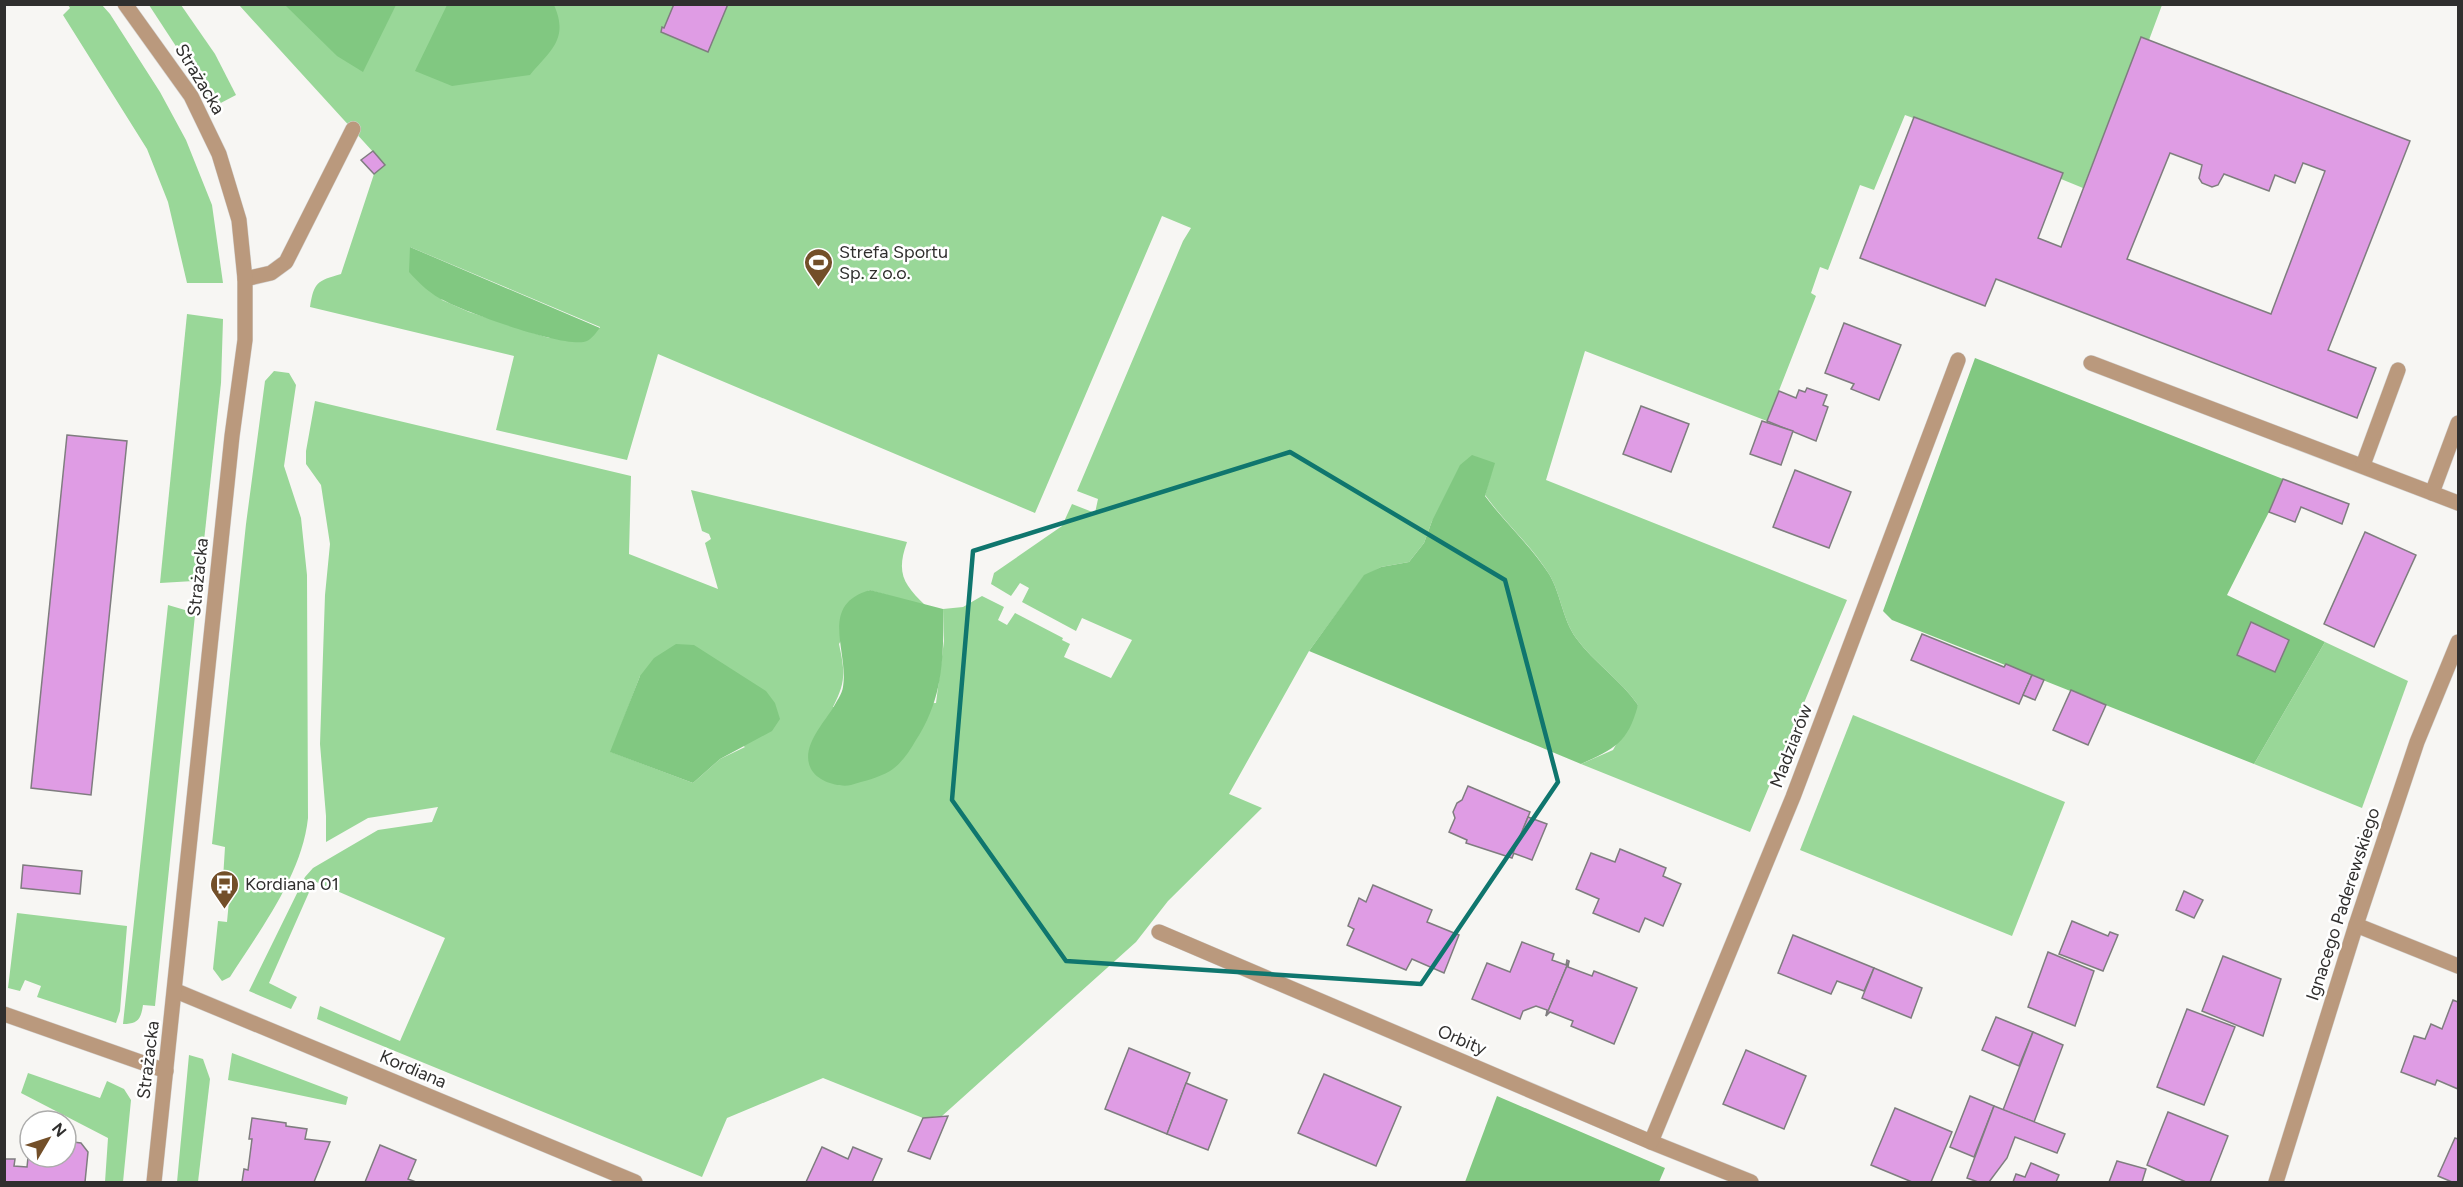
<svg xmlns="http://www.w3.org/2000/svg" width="2463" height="1187" font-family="Figtree,sans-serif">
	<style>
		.green { fill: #99d798; fill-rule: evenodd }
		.forest { fill: #81c881 }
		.building { fill: #df9ce4; stroke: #7f7d7f; stroke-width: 1.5; fill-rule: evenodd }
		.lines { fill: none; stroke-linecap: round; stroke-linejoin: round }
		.service-casing { stroke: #d3d2d0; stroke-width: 16 }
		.minor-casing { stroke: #d3d2d0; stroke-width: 16 }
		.tertiary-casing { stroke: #d3d2d0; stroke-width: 16 }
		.service { stroke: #ba997d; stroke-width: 15 }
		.minor { stroke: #ba997d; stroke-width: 15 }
		.tertiary { stroke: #ba997d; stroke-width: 15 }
		.marked { fill: none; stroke: #0f766e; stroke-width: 4.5; stroke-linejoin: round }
		.labels { text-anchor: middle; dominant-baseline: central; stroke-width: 5; stroke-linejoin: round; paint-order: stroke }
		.street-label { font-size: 18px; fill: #302f2e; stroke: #fff }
		.poi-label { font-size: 18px; fill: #302f2e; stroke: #fff; text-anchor: start }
	</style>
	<rect width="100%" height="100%" fill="#f7f6f3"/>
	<g class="green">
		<polygon points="68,5 102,5 110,14 160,92 186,140 212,205 223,283 187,283 168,202 147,149 63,15 70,8"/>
		<polygon points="149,5 181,5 215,54 236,95 215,106"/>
		<path d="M239,5H2162L2149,40L2141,38L2083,188L2061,179L2062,173L1905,115L1874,190L1860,185L1828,270L1820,267L1811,293L1816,296L1767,421L1585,351L1546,480L1847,600L1750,832L1581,764L1613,750L1638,705C1621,680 1594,663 1576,638C1562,618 1561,594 1549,574C1531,545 1505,523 1485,495L1494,463L1432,521L1424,543L1409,562L1381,567L1364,576L1309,651L1229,794L1262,808L1168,901L1136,942L942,1116L923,1118L823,1078L727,1118L702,1177L317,1019L320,1006L400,1041L445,938L314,881L269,983L297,997L291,1009L249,991L305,877L313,868L378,830L432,822L438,807L368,818L326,842V816L320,744L325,595L330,544L321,485L306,464V451L315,401L631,476L629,554L718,589L705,543L711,539L709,534L702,531L691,490L907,542C896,573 903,584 926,606L869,590L839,644C845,672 846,682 833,707L936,703L944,641L943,609L963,607L982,596L1004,607L998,620L1007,625L1015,613L1063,638L1062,640L1070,644L1064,657L1111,678L1132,640L1082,618L1076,631L1022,602L1029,588L1020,583L1011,596L991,584L994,573L1062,526L1072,504L1095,513L1098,499L1077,491L1183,241L1191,228L1162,216L1035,513L658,354L627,460L496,430L514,356L310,307C314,282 317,281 341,274L374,174L385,165ZM410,247L600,327V328L549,338L469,312L442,300ZM640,676L745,747L720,759L693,783L611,752Z"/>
		<polygon points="187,314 223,319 221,383 200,578 194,581 160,583"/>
		<path d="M274,371L289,373L296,385L284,466L301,518L307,575L308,818C302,875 260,930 230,977L222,981L213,969L218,921L227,922L231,879H223L225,847L212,844L246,524L265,381Z"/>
		<path d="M168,605L185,610L195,615L155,1006L143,1005C141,1019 138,1024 123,1024Z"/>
		<polygon points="2325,642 2408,681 2362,808 2254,764"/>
		<polygon points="1853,715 2065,802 2012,936 1800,850"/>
		<polygon points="17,913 127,926 120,1011 116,1023 37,997 41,986 25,980 20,991 8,988"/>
		<polygon points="232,1053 348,1097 346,1105 228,1080"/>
		<polygon points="189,1055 203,1059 210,1079 198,1182 177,1182"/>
		<polygon points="28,1073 100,1098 107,1081 124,1089 131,1100 123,1182 105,1182 108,1138 21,1093"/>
	</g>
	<g class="forest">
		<polygon points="285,5 396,5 363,72 337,56"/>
		<path d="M447,5H554C569,39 551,50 530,75L452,86L415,71Z"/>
		<path d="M410,247L600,328C597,331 592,339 587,341C569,350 465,312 445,301C431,295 419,283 409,272Z"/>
		<polygon points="1975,358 2283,479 2269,512 2227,595 2325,642 2254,764 1892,620 1883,611"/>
		<path d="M1472,455L1495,463L1485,496C1505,523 1531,546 1549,574C1561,594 1562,618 1576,638C1594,663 1621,680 1638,705C1628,743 1614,749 1581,764L1309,651L1364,575L1381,567L1409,562L1424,543L1432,521L1460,465Z"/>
		<path d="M870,590L943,609C944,657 943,699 916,740C909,752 902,763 890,771C878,778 864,781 851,785C839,788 817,781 811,769C800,748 823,724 833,708C836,702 842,694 843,687C849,651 818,605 870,590Z"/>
		<polygon points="676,644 694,645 766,691 775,703 780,719 772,731 720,759 693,783 610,752 640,676 654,658"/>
		<polygon points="1497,1096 1665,1168 1659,1182 1465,1182"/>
	</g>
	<g class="building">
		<polygon points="674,4 728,4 708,52 661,32 662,27 664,28"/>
		<path d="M2141,37L2410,141L2328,350L2376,368L2357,418L1996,279L1985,306L1860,258L1914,117L2063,173L2038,238L2061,247ZM2170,153L2202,165L2199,178L2202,183L2212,187L2218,185L2224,174L2269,191L2275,175L2295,183L2303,163L2325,171L2271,314L2127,259Z"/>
		<polygon points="373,151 385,165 374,174 361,160"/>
		<polygon points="1844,323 1901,345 1879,400 1851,389 1854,384 1825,373"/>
		<polygon points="1807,388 1827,395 1823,405 1828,407 1816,441 1767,421 1779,391 1796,398 1799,390 1805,392"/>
		<polygon points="1641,406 1689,424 1671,472 1623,454"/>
		<polygon points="1762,421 1793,431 1781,465 1750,454"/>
		<polygon points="67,435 127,441 91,795 31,788"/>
		<polygon points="1795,470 1851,492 1829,548 1773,527"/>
		<polygon points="2283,479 2349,504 2342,524 2301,507 2295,522 2269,512"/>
		<polygon points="2365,532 2416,555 2374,647 2324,624"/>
		<polygon points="2251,622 2289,640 2275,672 2237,655"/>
		<polygon points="1922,634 2004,667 2006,664 2032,675 2019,704 1911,660"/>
		<polygon points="2032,675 2044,680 2035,700 2023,695"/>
		<polygon points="2071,690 2106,705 2088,745 2053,730"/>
		<polygon points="1468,786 1530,812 1512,858 1466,843 1467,840 1449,832 1455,818 1453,812 1457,803 1462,800"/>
		<polygon points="1528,817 1547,824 1532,860 1513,853"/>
		<polygon points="1620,849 1666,868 1663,876 1681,884 1663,926 1645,918 1639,932 1593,913 1599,899 1576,889 1591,853 1615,862"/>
		<polygon points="23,865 82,871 80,894 21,888"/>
		<polygon points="1373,885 1432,910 1427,922 1459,935 1444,973 1412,959 1406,970 1347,945 1354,929 1348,926 1359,898 1366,902"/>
		<polygon points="2184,891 2203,900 2194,918 2176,910"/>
		<polygon points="2072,921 2108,936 2110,932 2118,935 2103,971 2059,954"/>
		<polygon points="1793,935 1874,968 1864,991 1837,981 1831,994 1778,973"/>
		<polygon points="1522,942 1554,954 1552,960 1566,965 1567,960 1569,961 1546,1016 1547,1010 1536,1006 1523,1011 1520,1019 1472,999 1487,963 1510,972"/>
		<polygon points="2048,952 2094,971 2075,1026 2028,1007"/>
		<polygon points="2223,956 2281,979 2263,1036 2202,1011"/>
		<polygon points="1569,961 1568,967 1592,976 1594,971 1637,988 1614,1044 1571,1026 1573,1021 1550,1012 1546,1016"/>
		<polygon points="1874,968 1922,988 1911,1018 1862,998"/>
		<polygon points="2453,1000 2458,1002 2458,1089 2437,1080 2435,1085 2401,1072 2414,1036 2425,1039 2431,1024 2442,1029"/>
		<polygon points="2187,1009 2235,1027 2204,1105 2157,1087"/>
		<polygon points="1996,1017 2033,1032 2019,1066 1982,1050"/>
		<polygon points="2033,1032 2063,1045 2034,1122 2003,1110"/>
		<polygon points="1129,1048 1190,1073 1167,1134 1105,1109"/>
		<polygon points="1746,1050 1806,1076 1784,1129 1723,1104"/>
		<polygon points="1324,1074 1401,1107 1376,1166 1298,1133"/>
		<polygon points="1186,1083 1227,1100 1208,1150 1167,1134"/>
		<polygon points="1970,1096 1994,1106 1974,1157 1950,1147"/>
		<polygon points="1994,1106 2065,1134 2057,1153 2015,1137 2007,1158 1989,1182 1978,1182 1967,1178"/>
		<polygon points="1895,1108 1952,1132 1931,1182 1912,1182 1871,1165"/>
		<polygon points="2168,1112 2228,1136 2210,1182 2186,1182 2147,1165"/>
		<polygon points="948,1116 930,1159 908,1151 923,1118"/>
		<polygon points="252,1118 286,1123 286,1126 307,1129 305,1139 330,1142 314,1182 242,1182 244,1169 248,1170 252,1139 249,1139"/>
		<polygon points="30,1138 30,1157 66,1157 66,1141 81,1143 88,1152 85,1182 4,1182 4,1159 15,1159 14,1166 27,1167"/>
		<polygon points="2455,1138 2458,1139 2458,1182 2452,1182 2438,1176"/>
		<polygon points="380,1145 416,1160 408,1179 416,1182 365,1182"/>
		<polygon points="822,1147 848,1159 853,1147 882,1159 872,1182 806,1182"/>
		<polygon points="2117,1161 2146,1169 2142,1182 2109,1182"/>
		<polygon points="2031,1163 2059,1175 2056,1182 2013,1182 2016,1174 2025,1177"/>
	</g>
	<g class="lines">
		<defs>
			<g id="service">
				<polyline points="245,279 271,273 286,262 353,129"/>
				<polyline points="2091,363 2432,493"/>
				<polyline points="2458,423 2432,493 2458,503"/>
				<polyline points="2363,465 2398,370"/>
			</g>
			<g id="minor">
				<polyline points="2356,925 2458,966"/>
				<polyline points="1159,932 1651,1142 1751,1182"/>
				<polyline points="176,991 635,1182"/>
				<polyline points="4,1014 166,1071"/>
				<polyline points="1651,1142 1793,797 1958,360"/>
			</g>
			<g id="tertiary">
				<polyline points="125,4 191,96 219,154 239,220 245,279 245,340 232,436 154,1182"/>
				<polyline points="2276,1182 2356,925 2417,742 2458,642"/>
			</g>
		</defs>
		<use href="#service" class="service-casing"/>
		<use href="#minor" class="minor-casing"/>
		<use href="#tertiary" class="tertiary-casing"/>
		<use href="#service" class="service"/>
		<use href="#minor" class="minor"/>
		<use href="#tertiary" class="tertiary"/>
	</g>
	<path class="marked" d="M1290,452L1505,580L1558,782L1421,984L1066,961L952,800L973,551Z"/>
	<defs>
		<symbol id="stadium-pin" viewBox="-11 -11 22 30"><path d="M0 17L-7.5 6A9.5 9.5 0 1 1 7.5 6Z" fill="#734f29" stroke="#fff"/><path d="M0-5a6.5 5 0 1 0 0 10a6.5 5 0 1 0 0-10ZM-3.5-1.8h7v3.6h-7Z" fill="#fff"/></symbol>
		<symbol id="bus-pin" viewBox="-11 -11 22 30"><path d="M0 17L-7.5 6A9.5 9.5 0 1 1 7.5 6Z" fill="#734f29" stroke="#fff"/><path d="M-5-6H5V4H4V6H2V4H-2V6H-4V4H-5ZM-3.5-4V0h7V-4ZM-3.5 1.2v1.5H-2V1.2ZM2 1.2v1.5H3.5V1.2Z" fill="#fff"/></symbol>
	</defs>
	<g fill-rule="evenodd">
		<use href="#stadium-pin" x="802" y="246" width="33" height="45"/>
		<use href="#bus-pin" x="208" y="868" width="33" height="45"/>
	</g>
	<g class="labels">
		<g class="street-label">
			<text transform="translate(200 79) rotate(59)">Strażacka</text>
			<text transform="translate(198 577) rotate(-84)">Strażacka</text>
			<text transform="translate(1791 746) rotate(-69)">Madziarów</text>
			<text transform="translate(2343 904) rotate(-72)">Ignacego Paderewskiego</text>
			<text transform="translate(1462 1040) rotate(23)">Orbity</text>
			<text transform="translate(148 1060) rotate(-83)">Strażacka</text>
			<text transform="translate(413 1069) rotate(23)">Kordiana</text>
		</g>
		<g class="poi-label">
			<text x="839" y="252">Strefa Sportu<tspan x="839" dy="21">Sp. z o.o.</tspan></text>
			<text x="245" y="884">Kordiana 01</text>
		</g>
	</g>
	<rect width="2463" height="1187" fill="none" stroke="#302f2e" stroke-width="12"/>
	<g transform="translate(48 1139) rotate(51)"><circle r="28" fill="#ffffff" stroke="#acacab" stroke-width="1.5"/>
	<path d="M0-4.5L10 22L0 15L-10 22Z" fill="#734f29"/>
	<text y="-9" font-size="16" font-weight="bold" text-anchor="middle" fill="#302f2e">N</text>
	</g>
</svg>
